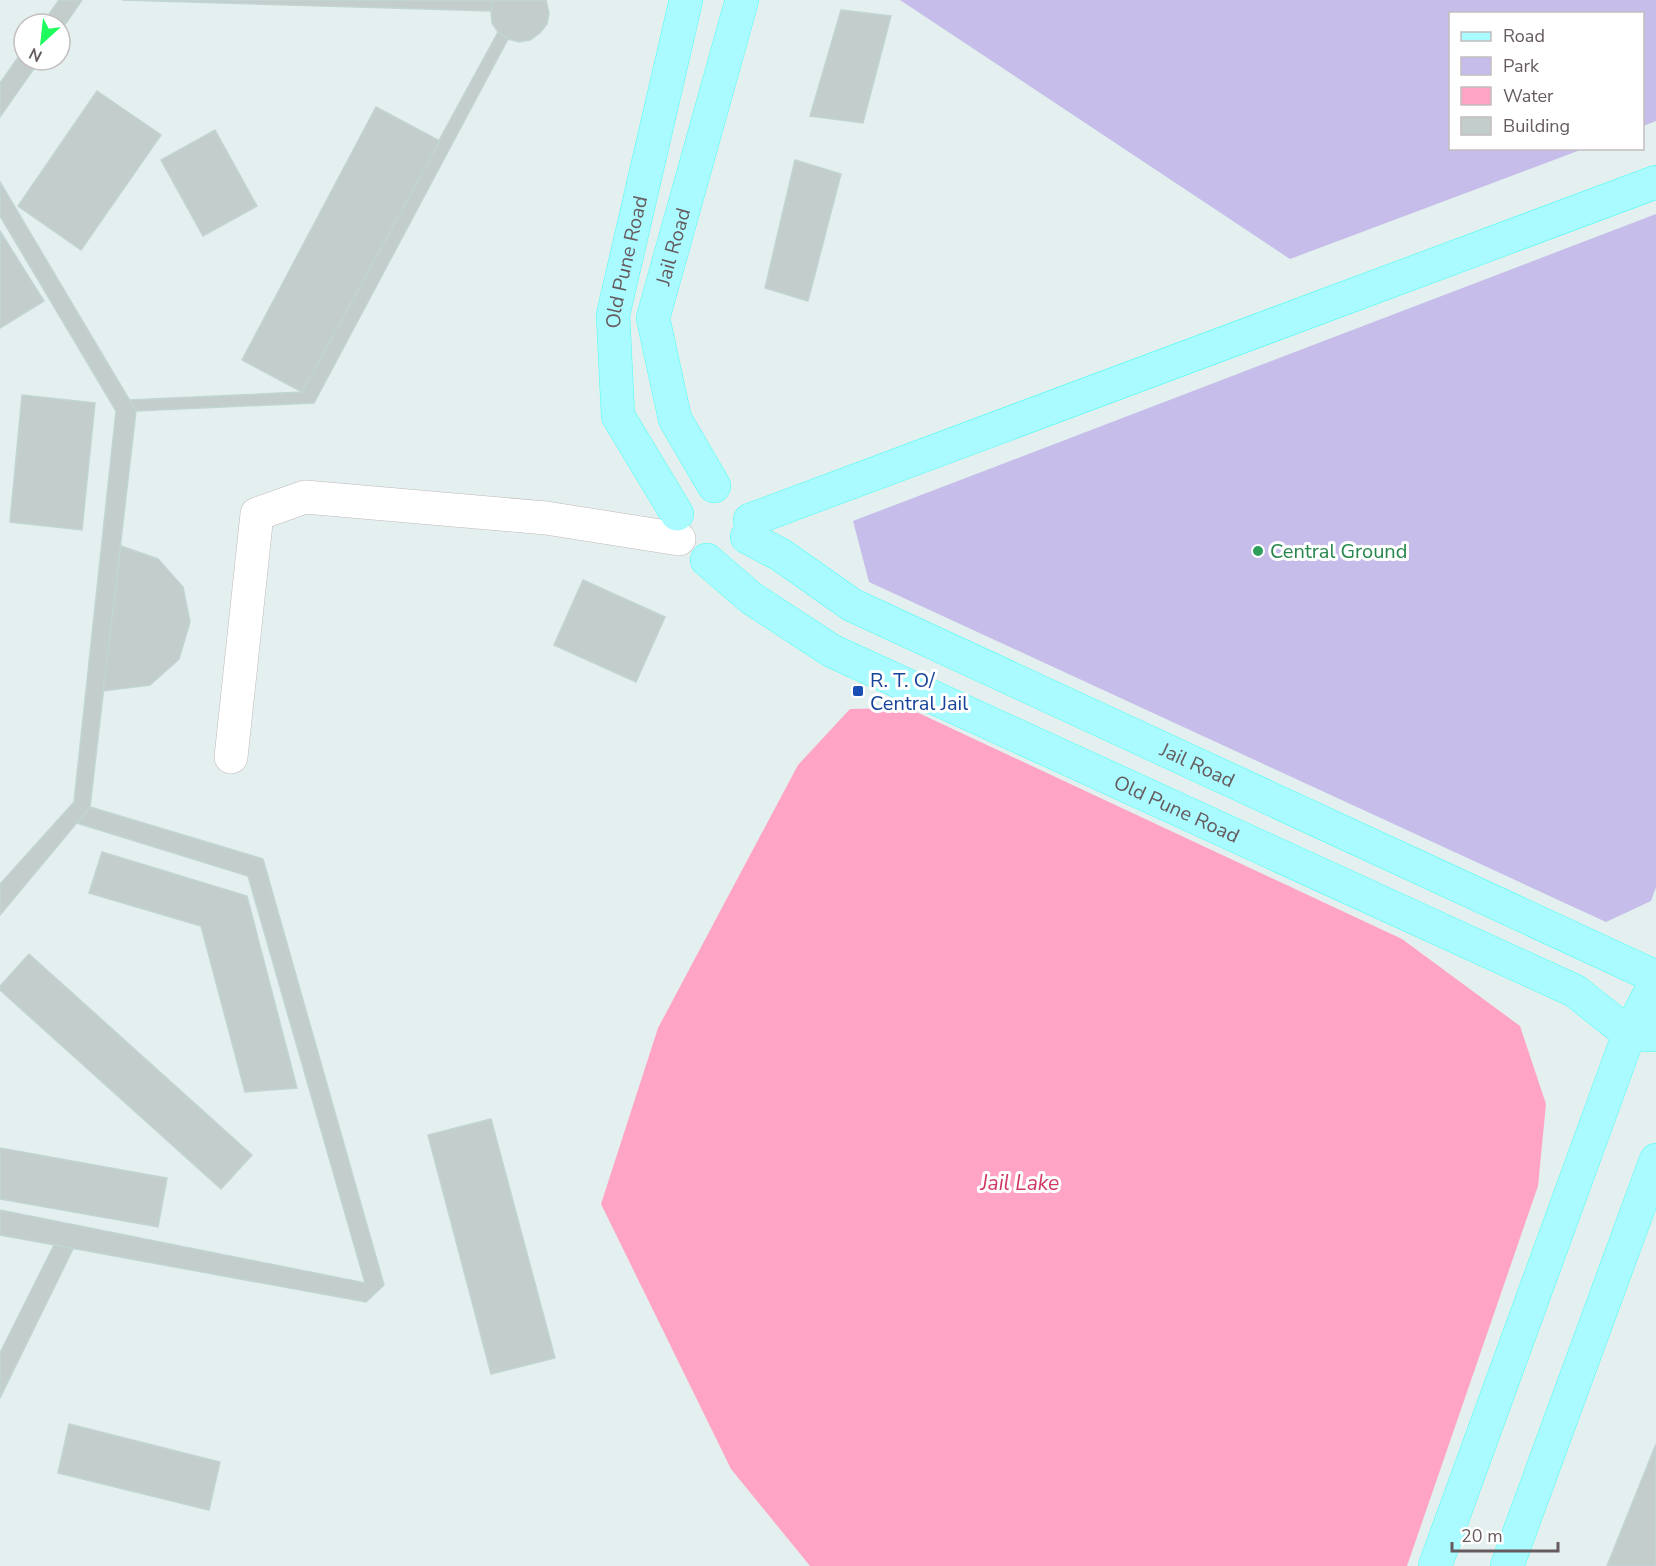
<svg xmlns="http://www.w3.org/2000/svg" width="1656" height="1566" font-family="'Nunito Sans',sans-serif">
	<style>
		.green { fill: #c6bdea }
		.water { fill: #ffa4c4 }
		.building { fill: #c2cdcc; stroke: #c1d5d3; stroke-width: 1.5 }
		.lines { fill: none; stroke-linecap: round; stroke-linejoin: round }
		.minor-casing { stroke: #c1b8ba; stroke-width: 34 }
		.major-casing { stroke: #4dfff2; stroke-width: 34 }
		.minor { stroke: #fff; stroke-width: 33 }
		.major { stroke: #a9fbff; stroke-width: 33 }
		.leisure-dot { fill: #2e9e5b; stroke: #fff; stroke-width: 2 }
		.transit-dot { fill: #1a4fb4; stroke: #fff; stroke-width: 2 }
		.labels { text-anchor: middle; dominant-baseline: central; stroke-width: 6; stroke-linejoin: round; paint-order: stroke }
		.street-label { font-size: 20px; fill: #665b5e; stroke: #fff }
		.leisure-label { font-size: 20px; fill: #27864d; stroke: #fff; text-anchor: start }
		.transit-label { font-size: 20px; fill: #164399; stroke: #fff; text-anchor: start }
		.water-label { font-size: 21px; font-style: italic; fill: #cf3963; stroke: #fff }
	</style>
	<rect width="100%" height="100%" fill="#e3f0ef"/>
	<g class="green">
		<polygon points="900,0 1656,0 1656,121 1643,126 1642,14 1450,14 1450,148 1583,149 1290,259"/>
		<polygon points="1656,214 1656,887 1651,901 1606,922 869,582 853,521"/>
	</g>
	<polygon class="water" points="908,708 1402,939 1520,1026 1546,1104 1538,1186 1407,1566 810,1566 731,1469 601,1204 658,1028 798,765 850,709"/>
	<g class="building">
		<polygon points="59,0 82,0 60,32 60,24 42,24"/>
		<polygon points="122,0 493,0 491,11"/>
		<polygon points="493,0 546,0 549,13 547,24 540,33 530,40 519,42 508,39 498,32 492,23 491,11"/>
		<polygon points="841,10 891,16 863,123 810,116"/>
		<polygon points="498,32 508,39 314,403 136,411 129,400 302,392"/>
		<polygon points="24,49 24,60 40,60 0,117 0,83"/>
		<polygon points="97,91 161,135 81,250 18,206"/>
		<polygon points="376,107 440,141 302,392 242,360"/>
		<polygon points="215,130 257,206 203,236 161,160"/>
		<polygon points="795,160 841,174 808,301 765,288"/>
		<polygon points="0,182 136,411 90,807 0,915 0,884 74,802 116,411 0,216"/>
		<polygon points="0,231 44,301 0,328"/>
		<polygon points="22,395 95,403 82,530 10,522"/>
		<polygon points="121,546 158,559 183,587 190,622 179,659 150,685 103,691"/>
		<polygon points="583,580 665,617 636,682 554,645"/>
		<polygon points="90,807 263,859 384,1285 366,1302 0,1235 0,1210 365,1283 248,876 77,823"/>
		<polygon points="102,852 247,896 297,1088 245,1092 201,926 89,893"/>
		<polygon points="29,954 252,1155 221,1189 0,990 0,986"/>
		<polygon points="491,1119 555,1358 491,1374 428,1135"/>
		<polygon points="0,1148 167,1178 158,1227 0,1199"/>
		<polygon points="54,1245 73,1249 0,1398 0,1353"/>
		<polygon points="69,1424 220,1462 209,1510 58,1473"/>
		<polygon points="1656,1444 1656,1566 1607,1566"/>
	</g>
	<g class="lines">
		<defs>
			<polyline id="minor" points="231,757 257,514 305,497 546,518 679,539"/>
			<g id="major">
				<path id="s1" d="M714,486L675,419L653,318L742,0"/>
				<path id="s2" d="M677,514L618,416L613,315L686,0"/>
				<polyline points="750,520 1656,182"/>
				<path id="s3" d="M747,537L781,555L852,605L1656,977"/>
				<path id="s4" d="M707,560L751,598L832,651L1575,991L1629,1034L1656,1035"/>
				<polyline points="1435,1566 1629,1034 1656,981"/>
				<polyline points="1507,1566 1656,1160"/>
			</g>
		</defs>
		<use href="#minor" class="minor-casing"/>
		<use href="#major" class="major-casing"/>
		<use href="#minor" class="minor"/>
		<use href="#major" class="major"/>
	</g>
	<circle class="leisure-dot" cx="1258" cy="551" r="6"/>
	<rect class="transit-dot" x="852" y="685" width="12" height="12" rx="3"/>
	<g class="labels">
		<g class="street-label">
			<text stroke="none"><textPath href="#s1" startOffset="255">Jail Road</textPath></text>
			<text stroke="none"><textPath href="#s2" startOffset="270">Old Pune Road</textPath></text>
			<text stroke="none"><textPath href="#s3" startOffset="506">Jail Road</textPath></text>
			<text stroke="none"><textPath href="#s4" startOffset="534">Old Pune Road</textPath></text>
		</g>
		<g class="leisure-label">
			<text x="1270" y="551">Central Ground</text>
		</g>
		<g class="transit-label">
			<text x="870" y="680">R. T. O/<tspan x="870" dy="23">Central Jail</tspan></text>
		</g>
		<g class="water-label">
			<text x="1020" y="1183">Jail Lake</text>
		</g>
	</g>
	<rect x="1449" y="12" width="195" height="138" fill="#ffffff" stroke="#c2bdbf" stroke-width="1.5"/>
	<rect x="1461" y="32" width="30" height="9" fill="#a9fbff" stroke="#c2bdbf" stroke-width="1.5"/>
	<text x="1503" y="42" font-size="18" fill="#665b5e">Road</text>
	<rect x="1461" y="57" width="30" height="18" fill="#c6bdea" stroke="#c2bdbf" stroke-width="1.5"/>
	<text x="1503" y="72" font-size="18" fill="#665b5e">Park</text>
	<rect x="1461" y="87" width="30" height="18" fill="#ffa4c4" stroke="#c2bdbf" stroke-width="1.5"/>
	<text x="1503" y="102" font-size="18" fill="#665b5e">Water</text>
	<rect x="1461" y="117" width="30" height="18" fill="#c2cdcc" stroke="#c2bdbf" stroke-width="1.5"/>
	<text x="1503" y="132" font-size="18" fill="#665b5e">Building</text>
	<g transform="translate(42 42) rotate(207)"><circle r="28" fill="#ffffff" stroke="#c2bdbf" stroke-width="1.5"/>
	<path d="M0-4.5L10 22L0 15L-10 22Z" fill="#1efb5d"/>
	<text y="-9" font-size="16" font-weight="bold" text-anchor="middle" fill="#665b5e">N</text>
	</g>
	<path d="M1452 1542v9h106v-9" fill="none" stroke="#665b5e" stroke-width="3"/>
	<text x="1461" y="1542" font-size="18" fill="#665b5e" stroke="#ffffff" stroke-width="4.5" paint-order="stroke">20 m</text>
</svg>
